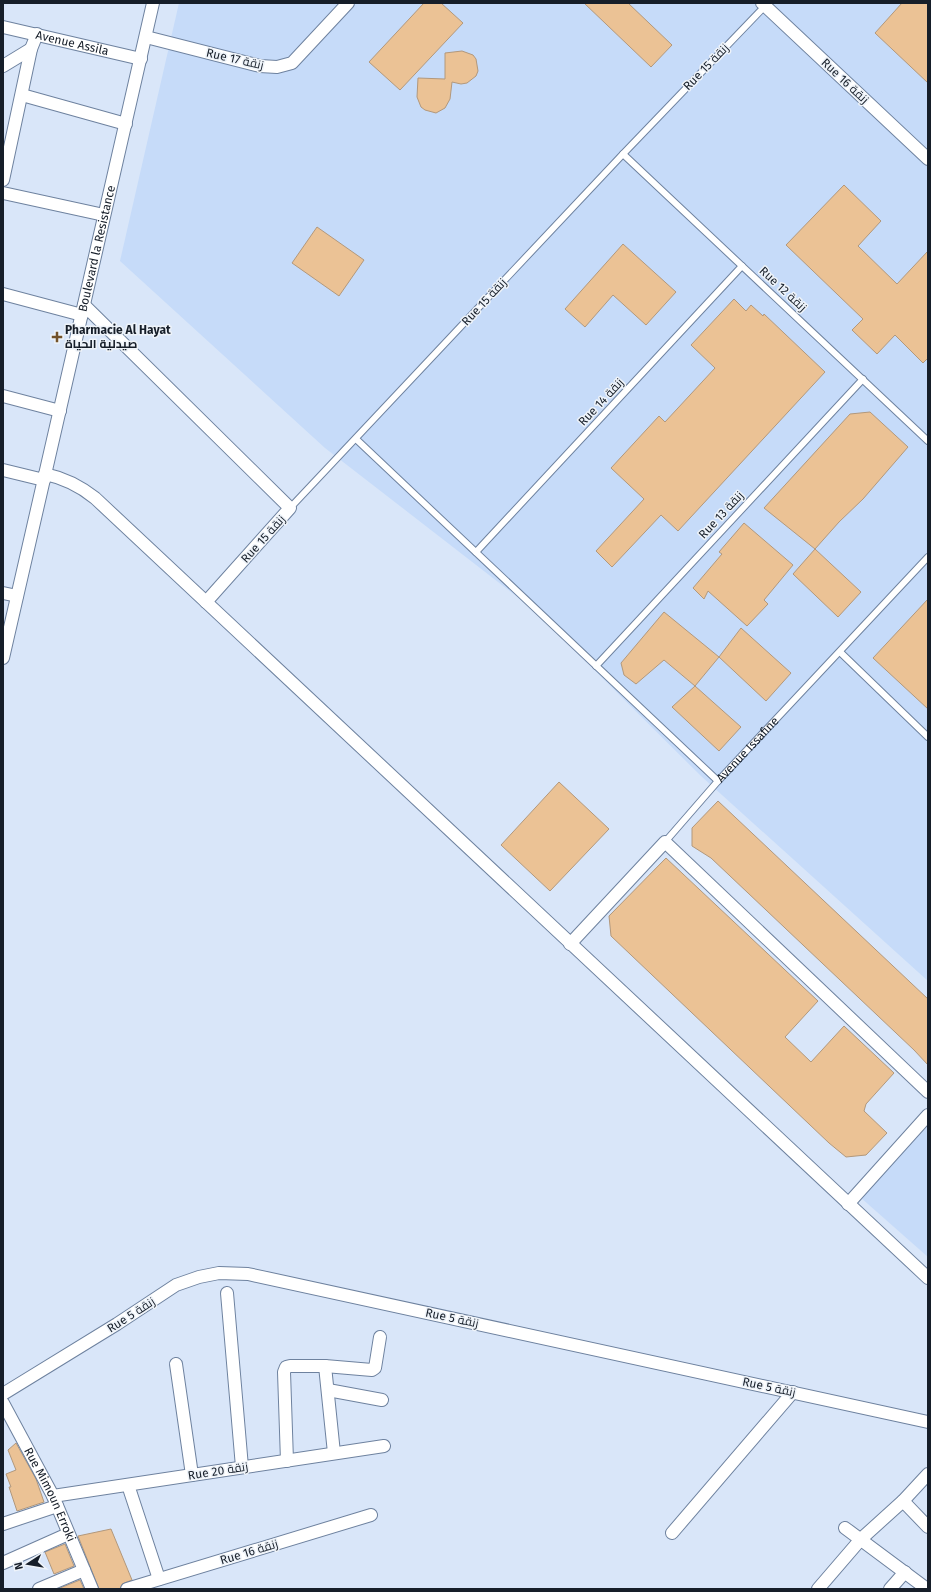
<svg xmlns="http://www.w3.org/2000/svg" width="931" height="1592" font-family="'Fira Sans',Cairo,sans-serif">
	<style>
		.built { fill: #c6dbf9 }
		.building { fill: #ebc295; stroke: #b2987c }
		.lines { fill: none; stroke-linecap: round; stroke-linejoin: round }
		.lane-casing { stroke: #6e829f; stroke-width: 8 }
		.street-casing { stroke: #6e829f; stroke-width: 14 }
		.lane { stroke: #fff; stroke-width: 6 }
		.street { stroke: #fff; stroke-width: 12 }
		.poi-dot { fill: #735229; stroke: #eef3f9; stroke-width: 1.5 }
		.labels { text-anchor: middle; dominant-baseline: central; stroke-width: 3; stroke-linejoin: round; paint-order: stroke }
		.street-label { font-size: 12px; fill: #161e29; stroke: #eef3f9 }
		.poi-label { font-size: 12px; font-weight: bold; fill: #161e29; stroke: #eef3f9; text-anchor: start }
	</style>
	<rect width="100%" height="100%" fill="#d9e6f9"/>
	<g class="built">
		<polygon points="179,3 928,3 928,981 701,776 533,609 325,448 120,261"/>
		<polygon points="928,1126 928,1257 860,1197"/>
	</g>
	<g class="building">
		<polygon points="424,3 441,3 463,23 400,90 369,62"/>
		<polygon points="584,3 628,3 672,45 651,67"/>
		<polygon points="902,3 928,3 928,83 875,33"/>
		<polygon points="462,51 473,55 476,59 478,71 476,76 467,83 461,84 452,82 450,99 445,108 436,113 425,110 421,107 417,97 418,78 445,79 445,53"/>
		<polygon points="844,185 881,221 858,246 897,284 928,251 928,358 923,363 895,335 877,354 852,330 863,319 786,245"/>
		<polygon points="317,227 364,260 339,296 292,263"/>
		<polygon points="623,244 676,292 646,325 613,295 585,327 565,309"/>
		<polygon points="734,299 746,311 751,305 763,316 764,314 825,372 678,531 661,515 612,567 596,551 644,499 611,468 659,416 665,422 715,368 691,345"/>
		<polygon points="870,412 908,447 863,499 839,522 815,549 764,508 850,414"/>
		<polygon points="744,523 793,565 764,600 768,604 747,626 708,591 704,599 693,588 722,554 719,552"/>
		<polygon points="815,549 861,592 838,617 793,574"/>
		<polygon points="928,599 928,709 873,658"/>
		<polygon points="664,612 719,657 695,686 664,660 636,684 624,675 621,663"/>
		<polygon points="741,628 791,673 766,701 719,657"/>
		<polygon points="695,686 741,727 719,751 672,707"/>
		<polygon points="559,782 609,829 550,891 501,845"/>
		<polygon points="718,801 928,999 928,1065 914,1050 711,858 692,846 692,828"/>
		<polygon points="666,858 818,1001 785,1037 811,1062 844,1026 894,1073 866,1104 864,1111 887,1133 866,1155 846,1157 829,1143 611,936 609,916"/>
		<polygon points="16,1443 36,1479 44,1502 17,1511 9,1487 11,1487 6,1474 16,1470 8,1450"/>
		<polygon points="111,1529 132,1580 122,1584 120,1589 99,1589 78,1536"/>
		<polygon points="65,1544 74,1566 54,1574 45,1552"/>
		<polygon points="80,1580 84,1589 60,1589 60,1588"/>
	</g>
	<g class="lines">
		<defs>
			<g id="lane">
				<polyline points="623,154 928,441"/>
				<polyline points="356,439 718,781"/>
				<polyline points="290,508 623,154 765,6"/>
				<polyline points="476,552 742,266"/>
				<polyline points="840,652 928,737"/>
				<polyline points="596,666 863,379"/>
				<path id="s1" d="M665,842L718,781L928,557"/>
			</g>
			<g id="street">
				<polyline points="762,3 928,159"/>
				<path id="s2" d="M3,27L141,59"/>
				<polyline points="146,37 260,66 277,67 292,63 348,3"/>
				<polyline points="3,66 31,49"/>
				<polyline points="22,95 126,124"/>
				<polyline points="3,180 31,49 37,34"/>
				<polyline points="3,193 104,215"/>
				<polyline points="3,294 82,315"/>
				<polyline points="84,305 290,508 206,602"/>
				<polyline points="3,396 60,411"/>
				<polyline points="3,470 44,480"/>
				<path d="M45,474C64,478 80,486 95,498L928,1278"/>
				<polyline points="3,593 17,596"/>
				<path id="s3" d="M3,658L153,3"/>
				<polyline points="570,944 665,842 928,1092"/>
				<polyline points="848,1204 928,1115"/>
				<polyline points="227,1293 242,1467"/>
				<polyline points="176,1364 192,1475"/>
				<polyline points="325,1366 334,1453"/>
				<polyline points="328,1390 382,1400"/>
				<polyline points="3,1394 117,1324 176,1285 199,1277 219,1273 248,1274 928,1422"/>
				<path id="s4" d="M3,1403L53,1496L92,1589"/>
				<polyline points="287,1461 284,1372 286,1367 290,1366 325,1366 372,1370 375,1368 380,1337"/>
				<polyline points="128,1485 159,1579"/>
				<polyline points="53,1496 384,1446"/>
				<polyline points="903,1501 928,1527"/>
				<polyline points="3,1524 57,1506"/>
				<polyline points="845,1528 927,1589"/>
				<polyline points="672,1533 793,1392"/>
				<polyline points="3,1563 68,1534"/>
				<polyline points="39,1589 84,1570"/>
				<polyline points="127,1589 371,1515"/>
				<polyline points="818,1589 861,1539 903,1501 928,1474"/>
				<polyline points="890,1589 905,1572"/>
			</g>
		</defs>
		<use href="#lane" class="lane-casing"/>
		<use href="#street" class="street-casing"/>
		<use href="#lane" class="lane"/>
		<use href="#street" class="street"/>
	</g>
	<path class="poi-dot" d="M55 331h4v4h4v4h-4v4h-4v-4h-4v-4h4z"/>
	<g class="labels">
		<g class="street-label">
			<text stroke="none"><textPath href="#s2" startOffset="71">Avenue Assila</textPath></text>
			<text transform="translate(235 59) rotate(13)">Rue 17 زنقة</text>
			<text transform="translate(706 67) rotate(-46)">Rue 15 زنقة</text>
			<text transform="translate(845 81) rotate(43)">Rue 16 زنقة</text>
			<text stroke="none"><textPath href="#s3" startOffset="420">Boulevard la Resistance</textPath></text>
			<text transform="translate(783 289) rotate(43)">Rue 12 زنقة</text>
			<text transform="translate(484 302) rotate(-47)">Rue 15 زنقة</text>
			<text transform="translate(601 402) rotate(-47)">Rue 14 زنقة</text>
			<text transform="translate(721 515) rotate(-47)">Rue 13 زنقة</text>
			<text transform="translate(263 539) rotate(-48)">Rue 15 زنقة</text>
			<text stroke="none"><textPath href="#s1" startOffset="124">Avenue Issafine</textPath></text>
			<text transform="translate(131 1315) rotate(-33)">Rue 5 زنقة</text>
			<text transform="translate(452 1318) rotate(12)">Rue 5 زنقة</text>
			<text transform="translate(769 1387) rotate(12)">Rue 5 زنقة</text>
			<text transform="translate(218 1471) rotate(-9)">Rue 20 زنقة</text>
			<text stroke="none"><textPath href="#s4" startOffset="103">Rue Mimoun Erroki</textPath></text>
			<text transform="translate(249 1552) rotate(-17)">Rue 16 زنقة</text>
		</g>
		<g class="poi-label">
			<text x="65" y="330">Pharmacie Al Hayat<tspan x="65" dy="14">صيدلية الحياة</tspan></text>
		</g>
	</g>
	<rect width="931" height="1592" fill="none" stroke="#161e29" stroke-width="8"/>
	<g transform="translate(28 1564) rotate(258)" stroke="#eef3f9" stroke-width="3" paint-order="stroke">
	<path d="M0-3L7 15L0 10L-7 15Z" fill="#161e29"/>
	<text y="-6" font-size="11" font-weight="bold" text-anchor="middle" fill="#161e29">N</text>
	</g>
</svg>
